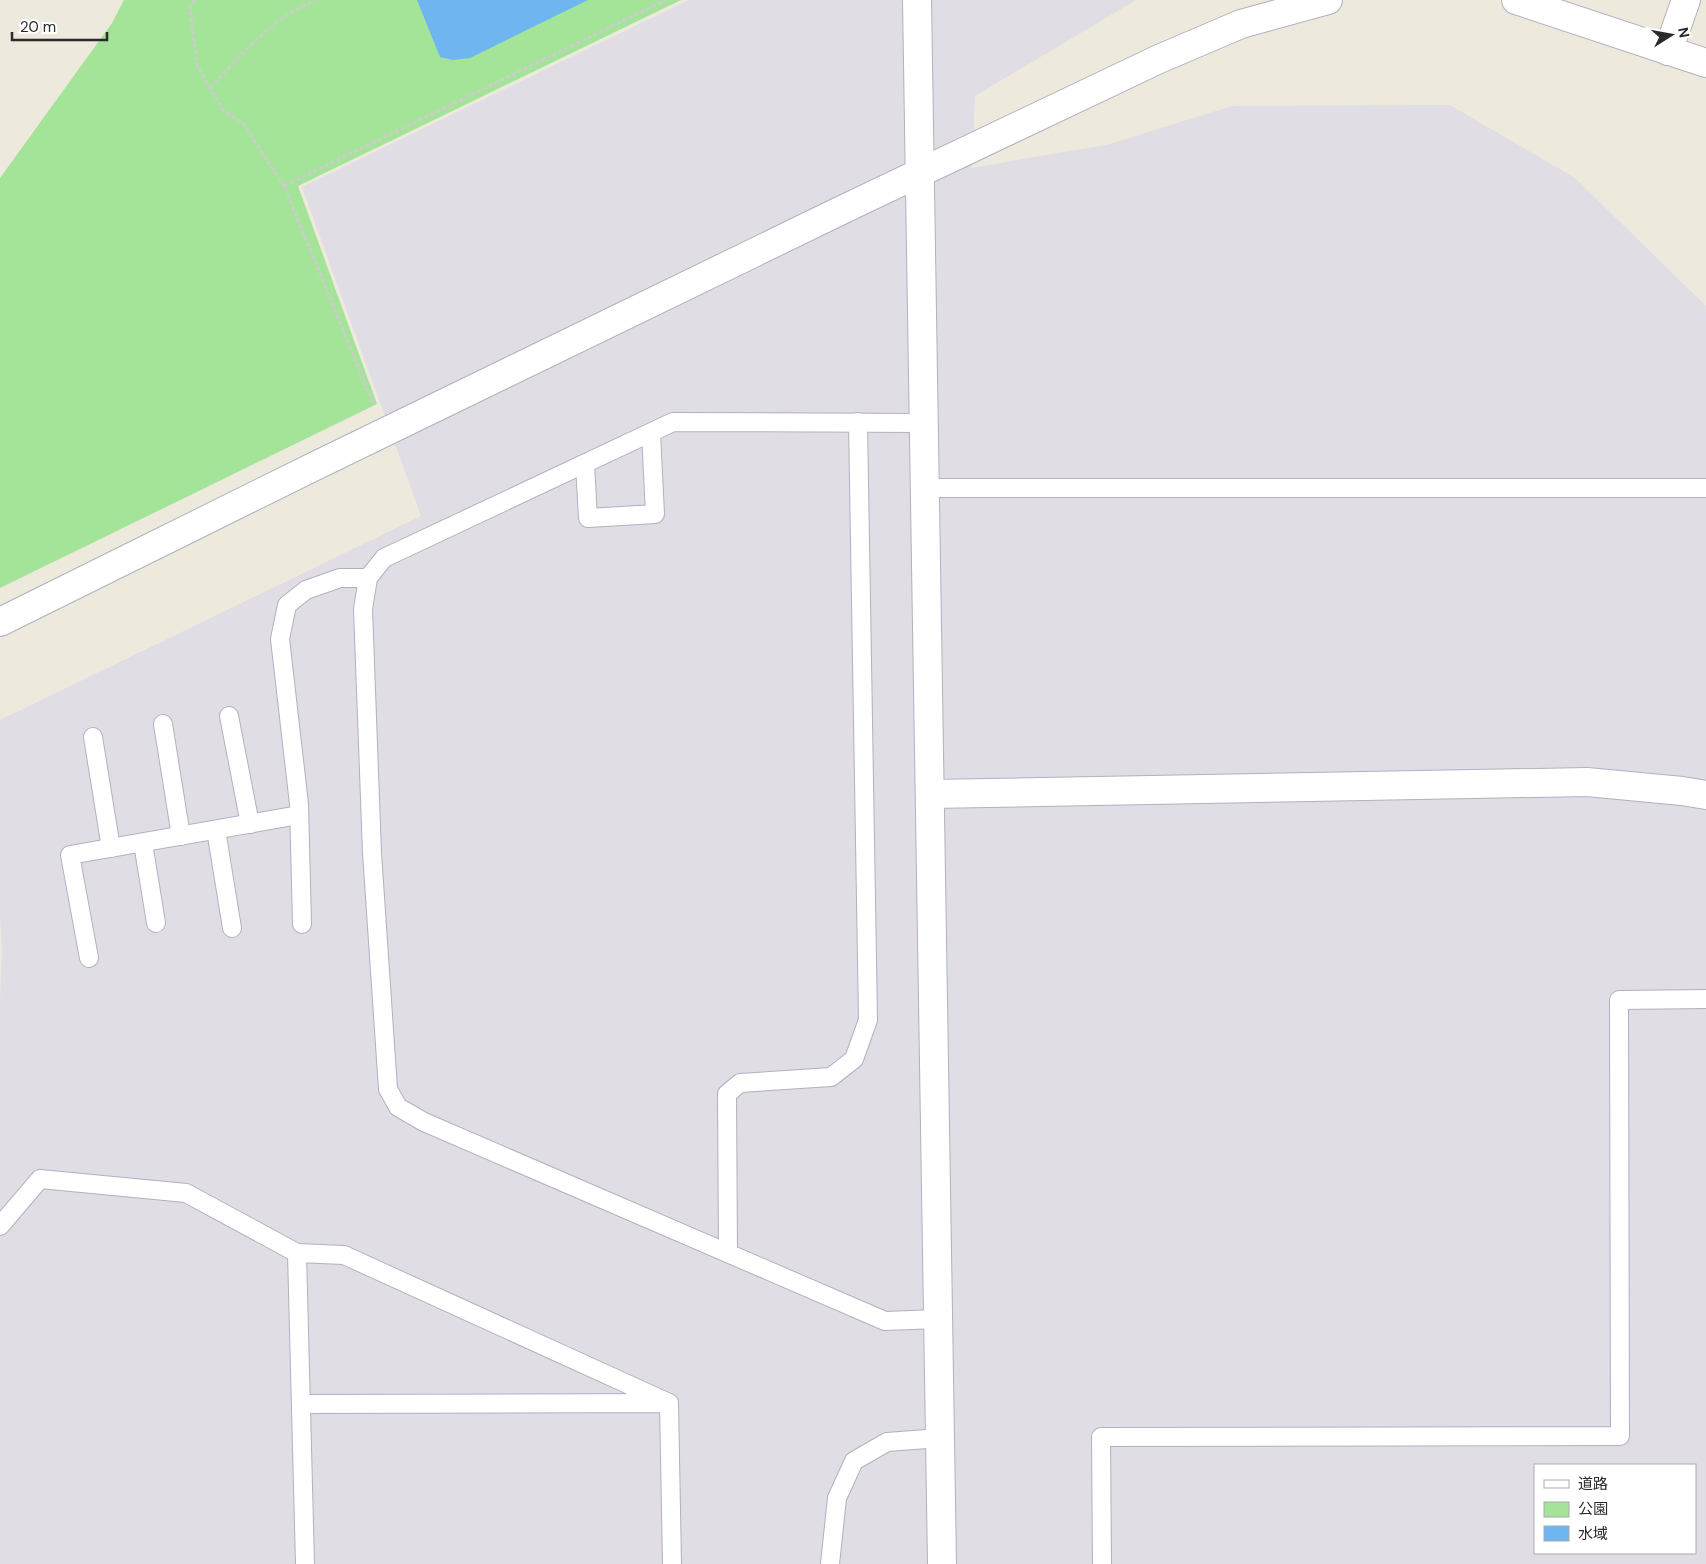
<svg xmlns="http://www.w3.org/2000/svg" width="1706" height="1564" font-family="'DM Sans','Noto Sans JP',sans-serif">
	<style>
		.industrial { fill: #e1dde5; fill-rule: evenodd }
		.green { fill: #a4e499 }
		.water { fill: #6fb5f0 }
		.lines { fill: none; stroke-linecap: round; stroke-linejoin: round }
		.service-casing { stroke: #b1b1bf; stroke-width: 20 }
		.minor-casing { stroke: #b1b1bf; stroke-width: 30 }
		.tertiary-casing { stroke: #b1b1bf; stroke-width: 30 }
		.path { stroke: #ccc; stroke-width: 3; stroke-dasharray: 4 2.5; stroke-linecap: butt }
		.service { stroke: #fff; stroke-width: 18 }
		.minor { stroke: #fff; stroke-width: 28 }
		.tertiary { stroke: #fff; stroke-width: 28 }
	</style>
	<rect width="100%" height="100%" fill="#ede9dd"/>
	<path class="industrial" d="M689,0H1136L975,96L972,168L1110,144L1232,106L1450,105L1575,178L1706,306V1564H0V1000L2,951L0,915V720L421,516L302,187ZM1535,1465H1695V1553H1535Z"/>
	<polygon class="green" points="124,0 681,0 298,186 377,404 0,588 0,178 112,23"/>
	<polygon class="water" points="417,0 588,0 470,58 453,60 440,57"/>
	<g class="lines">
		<defs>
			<g id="service">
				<polyline points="924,423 673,422 384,558 368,578 363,609 372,853 388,1089 398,1107 424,1122 885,1321 938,1319"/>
				<polyline points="585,464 588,518 655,514 651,433"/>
				<polyline points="925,488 1706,488"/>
				<polyline points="229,716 250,824"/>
				<polyline points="163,724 181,836"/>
				<polyline points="93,737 111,848"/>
				<polyline points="216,830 232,928"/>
				<polyline points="143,843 156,923"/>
				<polyline points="302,924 299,804 280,639 287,605 306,590 340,578 368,578"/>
				<polyline points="89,958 70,855 299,815"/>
				<polyline points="0,1226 40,1179 186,1193 297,1253 344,1255 669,1403"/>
				<polyline points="297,1253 305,1564"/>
				<polyline points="728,1253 727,1094 740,1083 831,1077 854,1059 868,1020 858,422"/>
				<polyline points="301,1404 669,1403 672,1564"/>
				<polyline points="830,1564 837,1498 854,1461 887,1442 940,1438"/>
				<polyline points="1102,1564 1101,1437 1620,1436 1619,1000 1706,999"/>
			</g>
			<polyline id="minor" points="1668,51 1686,0"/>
			<g id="tertiary">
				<polyline points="917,0 942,1564"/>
				<polyline points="1516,0 1706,63"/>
				<polyline points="0,622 311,468 848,207 1159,59 1241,24 1328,0"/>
				<polyline points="930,794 1587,782 1682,791 1706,795"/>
			</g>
		</defs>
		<use href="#service" class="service-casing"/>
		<use href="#minor" class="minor-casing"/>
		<use href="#tertiary" class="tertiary-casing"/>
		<g class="path">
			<polyline points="195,0 190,7 197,65 222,109 243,123 284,186 373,403"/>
			<path d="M210,88C241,54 273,18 316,0"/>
			<polyline points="284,186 666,0"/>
		</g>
		<use href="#service" class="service"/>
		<use href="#minor" class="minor"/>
		<use href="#tertiary" class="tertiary"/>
	</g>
	<rect x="1534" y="1464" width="162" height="90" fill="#ffffff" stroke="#aaaaaa"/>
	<rect x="1544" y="1480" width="25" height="8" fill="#ffffff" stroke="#aaaaaa"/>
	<text x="1578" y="1489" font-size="15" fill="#2b2b2b">道路</text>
	<rect x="1544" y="1502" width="25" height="15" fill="#a4e499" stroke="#aaaaaa"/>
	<text x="1578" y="1514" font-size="15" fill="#2b2b2b">公園</text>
	<rect x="1544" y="1526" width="25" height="15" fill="#6fb5f0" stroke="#aaaaaa"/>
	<text x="1578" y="1539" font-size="15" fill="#2b2b2b">水域</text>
	<g transform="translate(1671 35) rotate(79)" stroke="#ffffff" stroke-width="4" paint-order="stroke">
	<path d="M0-4L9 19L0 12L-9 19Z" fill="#2b2b2b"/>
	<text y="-8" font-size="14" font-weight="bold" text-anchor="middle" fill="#2b2b2b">N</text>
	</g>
	<path d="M12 32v8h95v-8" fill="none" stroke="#2b2b2b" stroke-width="2.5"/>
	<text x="20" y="32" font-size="15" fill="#2b2b2b" stroke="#ffffff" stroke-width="4" paint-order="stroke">20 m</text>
</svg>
